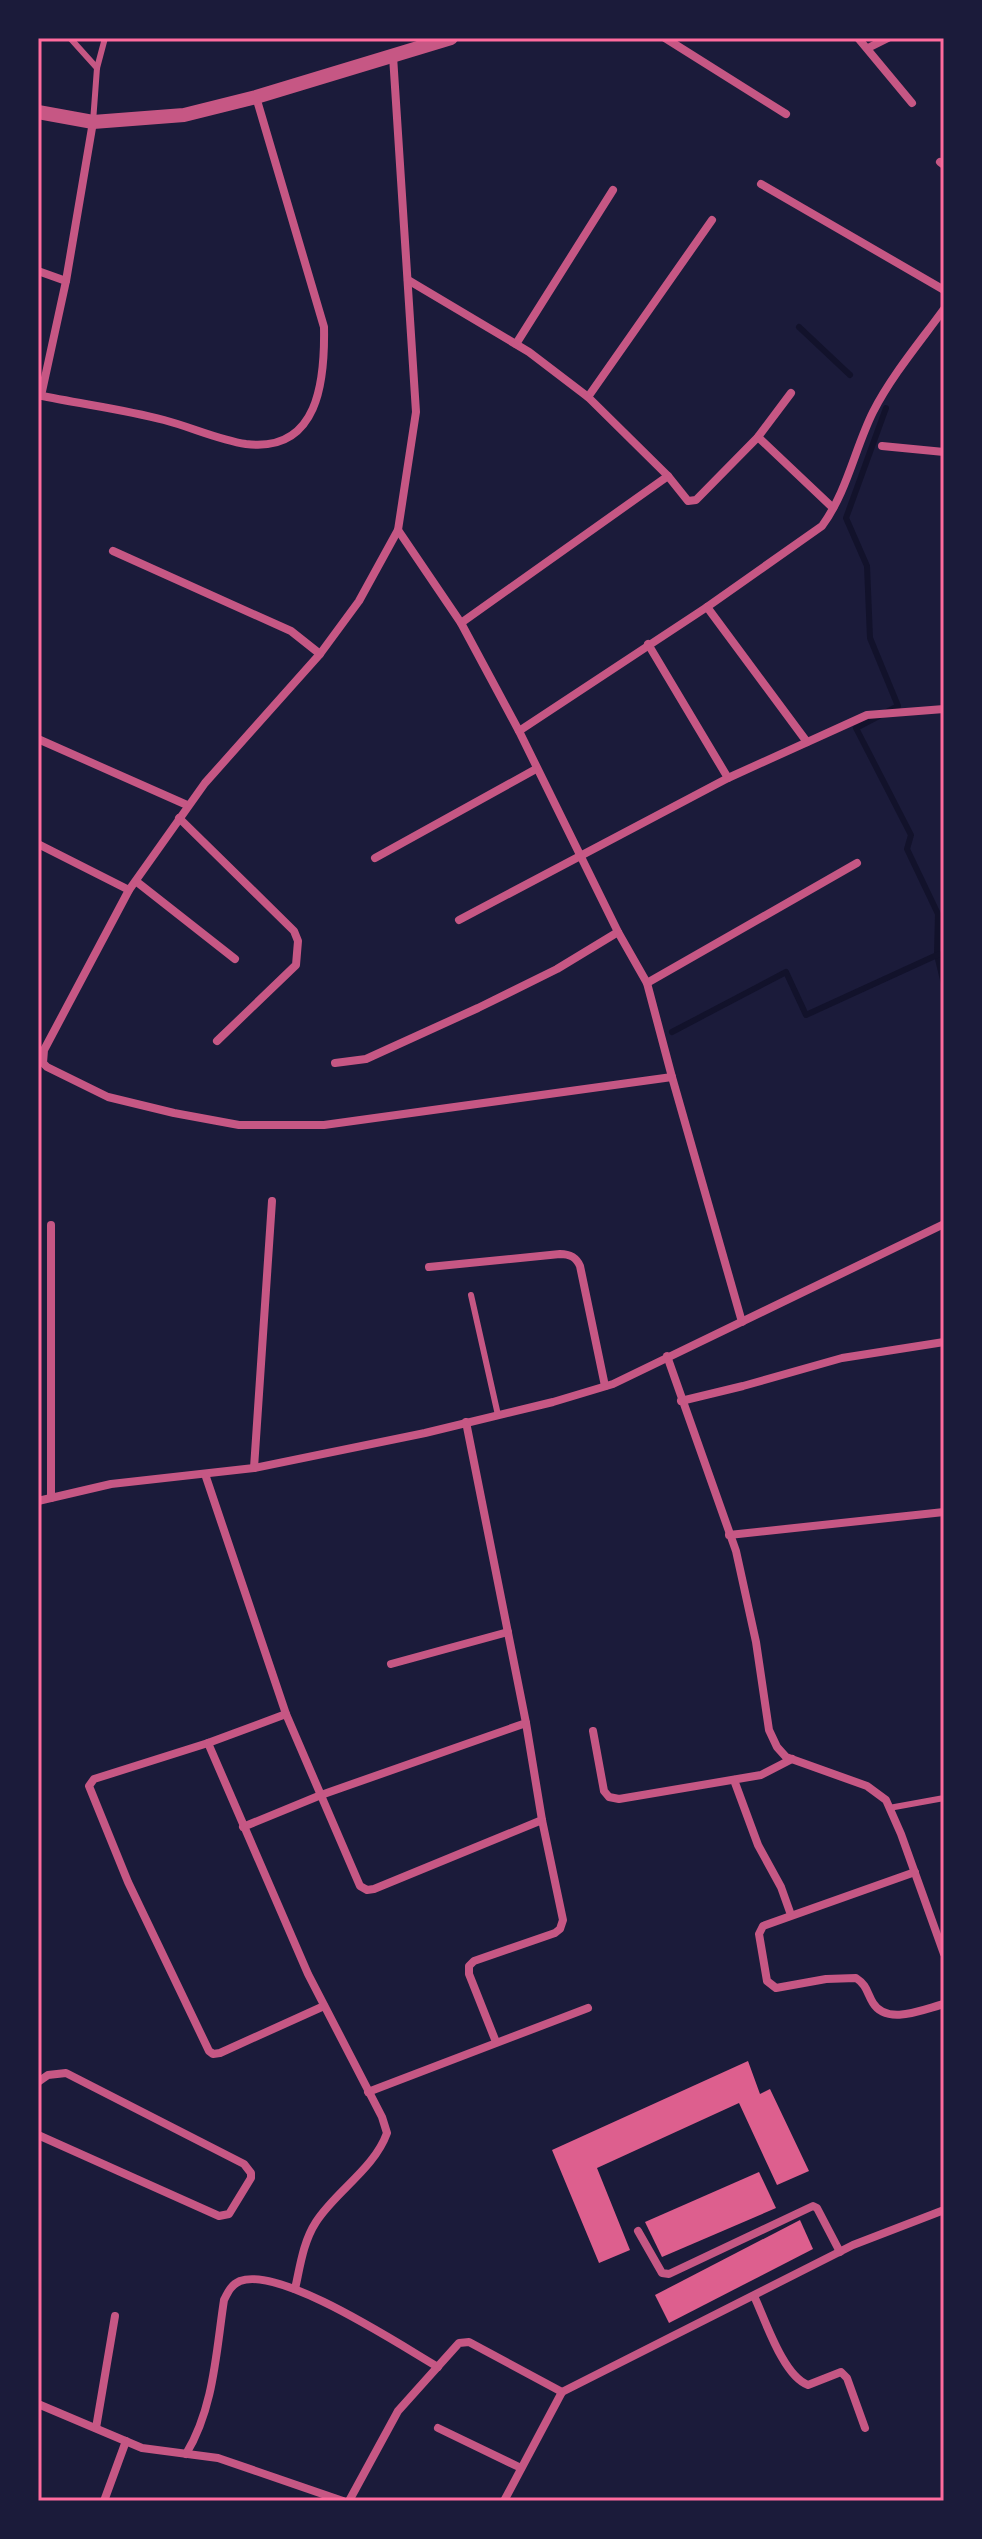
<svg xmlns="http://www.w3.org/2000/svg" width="982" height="2539" font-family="'Asap Condensed',sans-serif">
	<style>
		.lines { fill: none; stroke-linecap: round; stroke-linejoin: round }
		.stream { stroke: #12122b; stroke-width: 6 }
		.building { fill: #dd5f8e }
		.service { stroke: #c65784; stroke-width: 6 }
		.minor { stroke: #c65784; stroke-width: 8 }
		.tertiary { stroke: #c65784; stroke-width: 14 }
		.neatline { fill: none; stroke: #ff6b9d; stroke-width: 3 }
	</style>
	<rect width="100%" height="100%" fill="#1b1b3a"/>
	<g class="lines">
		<g class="stream">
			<polyline points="799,327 850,375"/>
			<polyline points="886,408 846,518 867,566 870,638 898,706 856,728 911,835 907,849 938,914 937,955 944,984"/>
			<polyline points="672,1032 786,972 806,1015 937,955 944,954"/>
		</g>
	</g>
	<g class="building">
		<polygon points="748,2061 760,2094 770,2089 809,2171 777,2185 739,2103 597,2168 630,2250 599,2263 552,2150"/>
		<polygon points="759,2172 776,2208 662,2257 645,2222"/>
		<polygon points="800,2220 813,2249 669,2323 655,2295"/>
	</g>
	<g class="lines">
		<g class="service">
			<polyline points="70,38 97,68"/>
			<polyline points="93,122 97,68 105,38"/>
			<polyline points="471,1295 498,1415"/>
			<polyline points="889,1808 944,1798"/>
		</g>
		<g class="minor">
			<polyline points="665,38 786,114"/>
			<polyline points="858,38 912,103"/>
			<polyline points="868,48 888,38"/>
			<polyline points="393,56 416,412 398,530 461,623 519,731 618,932 647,983 672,1077 742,1322"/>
			<polyline points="940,162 944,165"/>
			<polyline points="761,184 944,290"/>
			<polyline points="38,271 66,281"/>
			<polyline points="408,280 529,352 588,397 668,476 688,501 696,500 758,437 791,393"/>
			<polyline points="516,344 613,190"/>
			<path d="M38,395C80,404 123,409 164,420C191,427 219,440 246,444C319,453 325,380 324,327L256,97"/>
			<polyline points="41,396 66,281 93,122"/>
			<polyline points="588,397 712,220"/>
			<polyline points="758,437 833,508"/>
			<polyline points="882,446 944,452"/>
			<polyline points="398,530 359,601 320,654 205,783 129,890 44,1050 43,1063 47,1067 108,1097 174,1113 239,1125 324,1125 672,1077"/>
			<polyline points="113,551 291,631 320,654"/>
			<polyline points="707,607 807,742"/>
			<polyline points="461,623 668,476"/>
			<polyline points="648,644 728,778"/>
			<path d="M519,731L707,607L822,526C847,492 855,448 873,412C892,375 920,342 944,309"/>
			<polyline points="38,739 187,805"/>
			<polyline points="179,818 294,931 298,941 296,965 217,1041"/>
			<polyline points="38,844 129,890"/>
			<polyline points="375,858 536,769"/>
			<polyline points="137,882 235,959"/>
			<polyline points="459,920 728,778 867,715 944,709"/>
			<polyline points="647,983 857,863"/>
			<polyline points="335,1063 366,1059 478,1008 557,969 618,932"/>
			<path d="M429,1267L560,1254C570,1254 576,1257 580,1266L605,1386"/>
			<polyline points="667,1356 736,1551 756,1642 769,1730 777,1747 786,1757 867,1786 886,1800 901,1834 944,1954"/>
			<polyline points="681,1401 743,1386 842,1358 944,1342"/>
			<polyline points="254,1468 272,1201"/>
			<polyline points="205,1474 286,1714 360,1886 367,1890 374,1889 542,1820"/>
			<polyline points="51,1498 51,1225"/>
			<polyline points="38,1501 111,1484 254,1468 425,1433 553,1402 613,1384 944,1224"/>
			<polyline points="729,1535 944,1512"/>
			<polyline points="391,1664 508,1632"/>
			<polyline points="286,1714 208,1743 94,1779 89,1786 128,1882 209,2051 213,2054 220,2053 324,2006"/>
			<polyline points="593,1731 604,1791 609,1797 619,1799 761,1775 792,1759"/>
			<path d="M208,1743L308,1974L382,2117L387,2133C374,2169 336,2191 316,2222C303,2242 300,2267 295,2289"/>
			<polyline points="734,1780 758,1845 781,1887 791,1915"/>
			<polyline points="243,1827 321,1795 526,1723 466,1422"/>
			<path d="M915,1872L763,1926L759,1934L767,1981L776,1988L826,1979L856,1978C867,1985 867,1993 873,2003C887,2026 924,2009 944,2004"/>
			<polyline points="496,2042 469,1974 469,1966 474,1961 555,1933 560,1929 563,1920 542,1820 526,1723"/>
			<polyline points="38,2082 48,2075 66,2073 244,2164 251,2173 251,2178 229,2214 219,2216 38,2135"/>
			<polyline points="368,2092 588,2008"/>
			<polyline points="638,2231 662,2273 669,2274 813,2206 817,2208 840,2252"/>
			<path d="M754,2296C765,2319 783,2376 808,2385L841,2372L847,2378L865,2428"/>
			<polyline points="38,2404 142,2448 218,2458 343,2501"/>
			<polyline points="96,2428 115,2316"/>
			<polyline points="438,2428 521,2468"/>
			<path d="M186,2454C214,2408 216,2352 224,2300C228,2292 231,2285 240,2281C281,2266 400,2345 438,2367"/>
			<polyline points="104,2501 126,2441"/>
			<polyline points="349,2501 398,2411 459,2343 469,2342 562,2392"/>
			<polyline points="504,2501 562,2392 853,2245 944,2210"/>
		</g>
		<polyline class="tertiary" points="38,112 93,122 184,115 256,97 451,38"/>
	</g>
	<rect width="982" height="2539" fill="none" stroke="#1b1b3a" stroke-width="80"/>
	<rect x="40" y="40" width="902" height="2459" class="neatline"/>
</svg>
